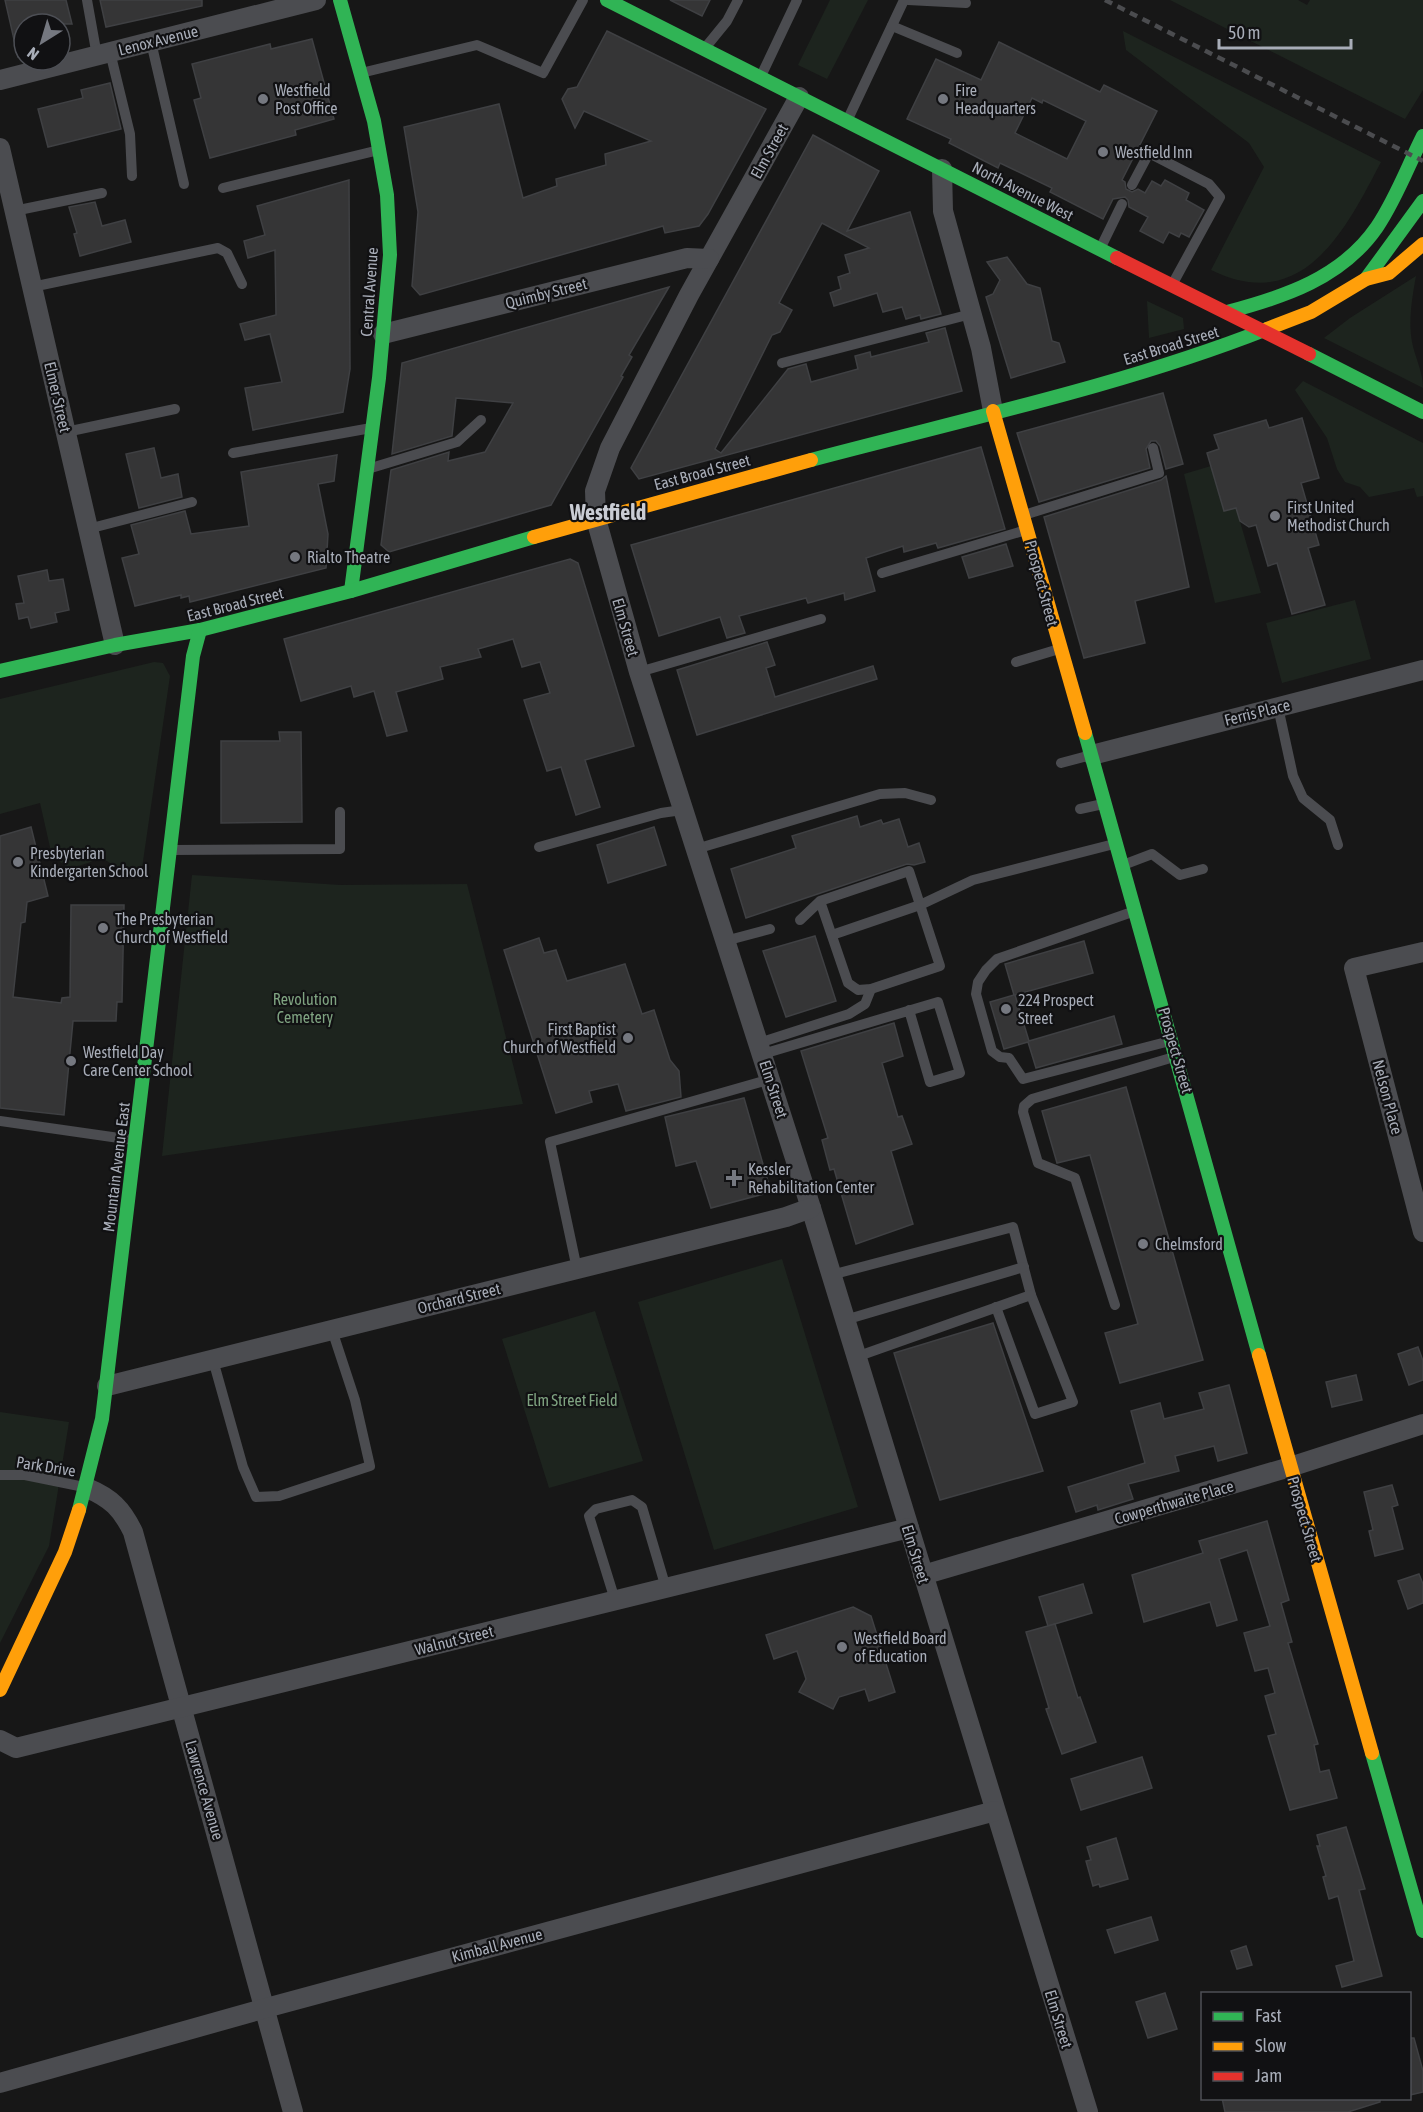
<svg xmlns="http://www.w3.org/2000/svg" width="1423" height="2112" font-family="'Asap Condensed',sans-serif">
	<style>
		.green { fill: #1d241e }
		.building { fill: #353536; stroke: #3f4043; stroke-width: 1.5; fill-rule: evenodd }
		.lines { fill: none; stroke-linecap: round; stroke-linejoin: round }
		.lane { stroke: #4b4c50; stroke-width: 10 }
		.street { stroke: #4b4c50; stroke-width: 20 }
		.fast { stroke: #30b455; stroke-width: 14 }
		.slow { stroke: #ff9f0a; stroke-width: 14 }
		.jam { stroke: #e5322d; stroke-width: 14 }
		.rail { stroke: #4b4c4f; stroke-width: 4.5; stroke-dasharray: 8 6; stroke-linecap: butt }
		.poi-dot { fill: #757880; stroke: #111113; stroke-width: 2 }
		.labels { text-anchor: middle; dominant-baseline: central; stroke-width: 4.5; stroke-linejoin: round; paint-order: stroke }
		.street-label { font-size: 16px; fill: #a8adb8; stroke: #111113 }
		.poi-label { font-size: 16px; fill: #a8adb8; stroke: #111113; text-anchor: start }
		.park-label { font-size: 16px; fill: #7fa381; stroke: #111113 }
		.district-label { font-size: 22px; font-weight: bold; fill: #c9ccd4; stroke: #111113 }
	</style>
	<rect width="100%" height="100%" fill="#171717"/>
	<g class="green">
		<polygon points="830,0 868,0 827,79 798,65"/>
		<polygon points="1170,0 1298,0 1307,5 1310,0 1423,0 1423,90 1405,119"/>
		<path d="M1123,31L1381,162C1345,231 1303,315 1211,270L1264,167L1249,143L1126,50Z"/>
		<path d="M1416,276C1412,298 1408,321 1412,342C1415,358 1423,371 1423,388L1324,338L1350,318Z"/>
		<polygon points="1147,301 1183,318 1184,329 1149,338"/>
		<polygon points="1303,381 1423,443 1423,496 1417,497 1414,488 1369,497 1360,487 1345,482 1337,469 1327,438 1295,390"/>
		<polygon points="1211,466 1224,511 1236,508 1261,593 1215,603 1184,474"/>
		<polygon points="1355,600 1371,659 1282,683 1266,623"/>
		<polygon points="154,662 163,663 170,676 141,875 123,871 102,858 70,869 52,856 40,803 0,814 0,699"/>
		<polygon points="192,875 340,885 467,884 523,1104 162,1156"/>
		<polygon points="782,1259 858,1507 714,1550 638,1302"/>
		<polygon points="595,1311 643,1461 549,1488 502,1339"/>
		<polygon points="0,1412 69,1422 49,1546 0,1643"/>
	</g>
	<g class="building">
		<polygon points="5,0 66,0 72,24 24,24 24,56 18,57"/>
		<polygon points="100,0 202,0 202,6 106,27"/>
		<polygon points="670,0 710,0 702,16"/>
		<polygon points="607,31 766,109 708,214 699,226 665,233 663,226 420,295 412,286 418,212 404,127 499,104 523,198 557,186 556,179 606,165 605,154 651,141 584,111 575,128 562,99 568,89 577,87"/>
		<polygon points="312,39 334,119 295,130 296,135 210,158 194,100 201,98 192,64 270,44 271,49"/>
		<path d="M999,42L1100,92L1104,85L1157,111L1122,180L1125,182L1126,189L1132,192L1138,189L1145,193L1152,181L1161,186L1165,180L1189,193L1186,200L1204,210L1189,237L1181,233L1179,237L1169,232L1163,243L1140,231L1148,217L1129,207L1128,200L1125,197L1113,199L1103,219L1050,192L1052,188L1000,163L998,168L949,143L951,139L907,119L936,59L981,80ZM1032,98L1042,103L1043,100L1086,121L1067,159L1015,133Z"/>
		<polygon points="110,83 121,129 48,147 38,109 83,98 81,90"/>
		<polygon points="813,135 879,171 847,231 910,212 941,314 921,319 920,315 906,319 902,307 883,312 877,293 834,306 830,293 841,289 838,277 850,273 845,255 869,248 822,223 779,303 792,310 780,332 772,335 715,449 721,453 788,369 806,364 811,382 858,369 855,356 870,352 871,357 929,342 926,333 945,328 962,391 639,479 631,468"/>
		<polygon points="349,180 350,369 343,412 253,430 245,388 282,382 270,334 245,340 240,324 276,315 275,250 248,258 244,241 265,235 257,206"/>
		<polygon points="95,202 102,226 125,220 131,242 80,256 74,234 77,233 69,207"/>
		<polygon points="1007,257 1027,284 1040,288 1052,341 1059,343 1065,362 1011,378 986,297 993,294 1000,280 987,262"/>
		<polygon points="669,287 629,355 632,357 621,376 623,377 551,505 389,552 381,545 391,470 449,452 448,461 485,452 513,403 456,398 452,436 392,454 402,363"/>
		<polygon points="1163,393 1183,464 1166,469 1160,446 1156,441 1151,441 1146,449 1150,468 1039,502 1017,433"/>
		<polygon points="1302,418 1319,478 1301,483 1319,545 1308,548 1325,605 1292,614 1277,563 1268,566 1256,525 1249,527 1240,521 1236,508 1224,511 1207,453 1219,449 1214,435 1266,420 1269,428"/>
		<polygon points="981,447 1005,529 938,548 936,543 904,552 903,546 866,558 875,591 845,600 844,593 808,603 806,598 739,616 745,633 727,638 720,617 659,636 631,545"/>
		<polygon points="154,448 161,478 178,474 182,497 139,508 126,454"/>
		<polygon points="337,455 334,481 318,484 328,534 326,568 190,602 189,596 181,598 181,595 135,606 122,558 139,554 131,525 185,511 191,534 249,526 241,472"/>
		<polygon points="1166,476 1189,587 1135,601 1145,643 1084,658 1044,517 1161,480"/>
		<polygon points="1006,544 1013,566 969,578 962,557"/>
		<polygon points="570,559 578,563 634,746 585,760 600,807 576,815 561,767 547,771 524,700 550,693 540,662 522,667 513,639 478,649 481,657 440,667 443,679 396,692 407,731 387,736 374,691 354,697 351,686 301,701 284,639"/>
		<polygon points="47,570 49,581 63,579 69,610 55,613 57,622 31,628 28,617 19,619 16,604 24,603 18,576"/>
		<polygon points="767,642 775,665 766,668 775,697 873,666 877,679 697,735 677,670"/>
		<polygon points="279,732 301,732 302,822 221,823 221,741 280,741"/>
		<polygon points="857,816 860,827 881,820 883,824 899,819 908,847 919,843 925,862 914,865 907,864 746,918 731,869 796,848 792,836"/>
		<polygon points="31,827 48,896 27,902 25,922 21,923 13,997 61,1003 62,998 70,997 71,905 124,905 122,1002 117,1002 116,1021 73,1021 64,1115 0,1108 0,836"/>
		<polygon points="654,827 666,865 608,883 597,845"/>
		<polygon points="815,936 836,1001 786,1017 763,951"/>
		<polygon points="539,938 544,953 556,950 567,981 625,964 642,1014 654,1010 670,1060 679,1071 681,1097 626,1111 618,1084 589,1091 592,1102 556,1113 504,950"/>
		<polygon points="1084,941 1093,973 1015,995 1029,1041 1114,1016 1122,1044 1036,1068 1028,1042 1004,1049 990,1002 1014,995 1005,964"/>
		<polygon points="894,1023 903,1056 882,1063 898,1117 902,1116 912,1144 891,1151 913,1224 856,1244 834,1169 830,1170 822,1140 828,1138 801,1051"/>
		<polygon points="1126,1087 1203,1360 1120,1383 1105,1333 1138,1324 1090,1155 1057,1163 1042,1111"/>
		<polygon points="744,1098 771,1192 711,1208 696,1161 676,1166 665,1117"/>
		<polygon points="993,1323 1043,1471 940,1500 894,1353"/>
		<polygon points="1418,1347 1423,1361 1423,1380 1409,1385 1398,1354"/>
		<polygon points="1356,1375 1362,1400 1332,1407 1326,1382"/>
		<polygon points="1229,1385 1247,1453 1218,1461 1214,1446 1175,1456 1179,1471 1128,1484 1133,1499 1098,1510 1097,1505 1076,1512 1068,1487 1145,1463 1131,1411 1160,1403 1164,1419 1204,1409 1199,1393"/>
		<polygon points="1392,1485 1398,1505 1392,1507 1403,1549 1375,1556 1369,1531 1373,1530 1364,1492"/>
		<polygon points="1267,1521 1289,1600 1281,1603 1292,1642 1288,1643 1318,1744 1314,1745 1320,1772 1329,1770 1337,1798 1290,1810 1268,1736 1276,1734 1265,1696 1275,1693 1268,1668 1255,1671 1244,1633 1270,1626 1247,1550 1219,1559 1237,1620 1217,1626 1210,1602 1144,1622 1132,1575 1203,1553 1199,1541"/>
		<polygon points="1419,1574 1423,1584 1423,1603 1408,1609 1398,1581"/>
		<polygon points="1083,1584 1092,1613 1048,1626 1039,1597"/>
		<polygon points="853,1607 871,1616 895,1692 869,1701 865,1689 839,1697 833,1709 799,1692 806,1679 797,1651 774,1659 766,1635"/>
		<polygon points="1055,1624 1078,1698 1080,1697 1096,1742 1062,1754 1046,1709 1049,1708 1026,1632"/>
		<polygon points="1142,1757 1152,1788 1081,1810 1071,1779"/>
		<polygon points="1346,1827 1365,1889 1359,1890 1382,1976 1342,1987 1336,1966 1354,1961 1338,1896 1329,1899 1323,1877 1326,1876 1317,1846 1320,1846 1317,1835"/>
		<polygon points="1116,1838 1128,1879 1100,1887 1099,1884 1093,1886 1086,1861 1091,1860 1087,1847"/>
		<polygon points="1151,1917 1158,1940 1115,1953 1107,1930"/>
		<polygon points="1246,1946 1252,1965 1237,1969 1231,1951"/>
		<polygon points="1165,1993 1177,2029 1148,2038 1136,2002"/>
		<polygon points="1410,2038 1414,2038 1423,2071 1423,2092 1410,2095"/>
		<polygon points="1222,2098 1380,2098 1380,2102 1348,2112 1225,2112"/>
	</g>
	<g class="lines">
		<g class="lane">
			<polyline points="87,0 97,56"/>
			<polyline points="908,0 966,3"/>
			<polyline points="892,26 957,53"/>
			<polyline points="151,42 184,184"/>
			<polyline points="705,48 727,21 738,0"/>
			<polyline points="110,52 130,134 132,176"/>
			<polyline points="361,73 477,45 543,73 583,0"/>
			<polyline points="761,76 797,0"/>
			<polyline points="847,121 904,0"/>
			<polyline points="1132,185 1149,153 1209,184 1220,197 1172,285"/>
			<polyline points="223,188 379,150"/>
			<polyline points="14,211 102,193"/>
			<polyline points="1101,247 1122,204"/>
			<polyline points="32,287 218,248 227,253 242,284"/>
			<polyline points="782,363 971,314"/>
			<polyline points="66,432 175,409"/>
			<polyline points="233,453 371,428"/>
			<polyline points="371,468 457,442 481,420"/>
			<polyline points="1024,515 1159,473 1153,448"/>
			<polyline points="88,529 192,502"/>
			<polyline points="882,573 1026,530"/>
			<polyline points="1016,662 1059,649"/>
			<polyline points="639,672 821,619"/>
			<polyline points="1278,707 1293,776 1303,798 1330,820 1338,845"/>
			<polyline points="1061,763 1091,755"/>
			<polyline points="1080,809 1103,804"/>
			<polyline points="539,847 661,813 682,810"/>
			<polyline points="696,849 880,794 905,793 931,800"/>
			<polyline points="172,850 340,849 340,812"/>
			<polyline points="1123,865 1152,854 1180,875 1203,869"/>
			<polyline points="1135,911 997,959 986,970 978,982 976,994 992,1051 1000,1057 1009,1058 1023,1079 1170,1041"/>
			<polyline points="800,920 820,901 909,871 940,966 871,989 858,990 848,983 820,901"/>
			<polyline points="832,935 920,905 973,880 1114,844"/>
			<polyline points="725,941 770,929"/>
			<polyline points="759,1043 849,1014 865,1004 871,989"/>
			<polyline points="763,1054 938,1002 960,1073 930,1082 909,1010"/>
			<polyline points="0,1121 133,1140"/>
			<polyline points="577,1269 550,1142 771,1079"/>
			<polyline points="831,1275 1013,1227 1031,1295 1073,1402 1035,1414 996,1307"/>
			<polyline points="1115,1305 1075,1178 1038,1163 1023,1112 1024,1106 1032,1099 1174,1057"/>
			<polyline points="845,1320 1024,1267"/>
			<polyline points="856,1357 1031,1295"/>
			<polyline points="213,1360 243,1467 256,1497 279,1496 370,1466 355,1400 332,1330"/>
			<polyline points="0,1475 25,1475 84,1487"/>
			<polyline points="615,1600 589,1516 596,1509 632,1500 642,1507 666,1588"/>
		</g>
		<g class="street">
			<polyline points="0,80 316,0"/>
			<polyline points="799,97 689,295 610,448 595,491 596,519 639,672 811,1208 1088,2112"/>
			<polyline points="0,148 115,645"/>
			<polyline points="942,169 943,211 981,348 993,411"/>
			<polyline points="383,334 687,258 709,259"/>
			<polyline points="1092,755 1423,670"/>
			<polyline points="1423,952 1354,968 1423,1232"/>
			<polyline points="107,1386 786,1217 811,1208"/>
			<path d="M87,1488C111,1498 122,1509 133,1532L293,2112"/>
			<polyline points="923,1575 1290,1467 1423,1424"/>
			<polyline points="0,1740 16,1748 909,1528"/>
			<polyline points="0,2083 266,2008 995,1811"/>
		</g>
		<g class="fast">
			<polyline points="340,0 374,121 387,195 390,255 379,378 351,591"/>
			<polyline points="607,0 1117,258"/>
			<polyline points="1366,279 1423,201"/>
			<path d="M1227,312C1284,297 1342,278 1377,227C1396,199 1408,166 1423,136"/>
			<polyline points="1309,354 1423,412"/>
			<path d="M811,460C961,420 1122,386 1267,329"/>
			<polyline points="0,671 115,645 200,630 351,591 534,537"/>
			<polyline points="1085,733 1259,1355"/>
			<polyline points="79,1510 102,1419 193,656 200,630"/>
			<polyline points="1372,1753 1423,1931"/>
		</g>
		<g class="slow">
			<polyline points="1267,329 1311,312 1366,279 1389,273 1423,244"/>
			<polyline points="993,411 1085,733"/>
			<polyline points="534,537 811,460"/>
			<polyline points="1259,1355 1372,1753"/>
			<polyline points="0,1690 65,1552 79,1510"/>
		</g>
		<polyline class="jam" points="1117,258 1309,354"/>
		<polyline class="rail" points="1105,0 1423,161"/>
	</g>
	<g class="poi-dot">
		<circle cx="263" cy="99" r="6"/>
		<circle cx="943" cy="99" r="6"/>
		<circle cx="1103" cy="152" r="6"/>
		<circle cx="1275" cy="516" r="6"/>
		<circle cx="295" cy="557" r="6"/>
		<circle cx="18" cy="862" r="6"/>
		<circle cx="103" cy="928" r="6"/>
		<circle cx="1006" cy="1009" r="6"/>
		<circle cx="628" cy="1038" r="6"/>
		<circle cx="71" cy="1061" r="6"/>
		<path d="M731 1169h6v6h6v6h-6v6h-6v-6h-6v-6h6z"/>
		<circle cx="1143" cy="1244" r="6"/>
		<circle cx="842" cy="1647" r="6"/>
	</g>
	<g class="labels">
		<g class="street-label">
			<text transform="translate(158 40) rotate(-14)">Lenox Avenue</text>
			<text transform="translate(769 151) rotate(-61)">Elm Street</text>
			<text transform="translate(1023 191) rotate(27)">North Avenue West</text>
			<text transform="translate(369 292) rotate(-86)">Central Avenue</text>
			<text transform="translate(546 293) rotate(-14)">Quimby Street</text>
			<text transform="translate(1171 345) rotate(-17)">East Broad Street</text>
			<text transform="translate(58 397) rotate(77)">Elmer Street</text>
			<text transform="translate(702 472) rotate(-15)">East Broad Street</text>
			<text transform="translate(1042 583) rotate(75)">Prospect Street</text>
			<text transform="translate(235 604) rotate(-14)">East Broad Street</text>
			<text transform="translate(626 627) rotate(74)">Elm Street</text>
			<text transform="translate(1257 712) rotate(-14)">Ferris Place</text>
			<text transform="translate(1176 1050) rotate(74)">Prospect Street</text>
			<text transform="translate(774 1089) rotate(72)">Elm Street</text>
			<text transform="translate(1388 1097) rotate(75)">Nelson Place</text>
			<text transform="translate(116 1167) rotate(-83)">Mountain Avenue East</text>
			<text transform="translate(459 1298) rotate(-14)">Orchard Street</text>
			<text transform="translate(46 1466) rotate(9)">Park Drive</text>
			<text transform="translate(1174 1502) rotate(-16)">Cowperthwaite Place</text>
			<text transform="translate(1305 1519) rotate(74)">Prospect Street</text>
			<text transform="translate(916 1554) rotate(73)">Elm Street</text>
			<text transform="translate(454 1640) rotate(-14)">Walnut Street</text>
			<text transform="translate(205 1790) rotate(74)">Lawrence Avenue</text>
			<text transform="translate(497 1945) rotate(-15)">Kimball Avenue</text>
			<text transform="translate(1059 2019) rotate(73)">Elm Street</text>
		</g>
		<g class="poi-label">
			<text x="275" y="90">Westfield<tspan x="275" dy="18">Post Office</tspan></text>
			<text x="955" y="90">Fire<tspan x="955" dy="18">Headquarters</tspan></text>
			<text x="1115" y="152">Westfield Inn</text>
			<text x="1287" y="507">First United<tspan x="1287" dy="18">Methodist Church</tspan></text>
			<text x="307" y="557">Rialto Theatre</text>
			<text x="30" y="853">Presbyterian<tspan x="30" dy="18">Kindergarten School</tspan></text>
			<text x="115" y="919">The Presbyterian<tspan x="115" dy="18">Church of Westfield</tspan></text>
			<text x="1018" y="1000">224 Prospect<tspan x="1018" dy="18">Street</tspan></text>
			<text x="616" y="1029" text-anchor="end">First Baptist<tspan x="616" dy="18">Church of Westfield</tspan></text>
			<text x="83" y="1052">Westfield Day<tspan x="83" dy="18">Care Center School</tspan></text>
			<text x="748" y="1169">Kessler<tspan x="748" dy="18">Rehabilitation Center</tspan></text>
			<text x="1155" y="1244">Chelmsford</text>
			<text x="854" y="1638">Westfield Board<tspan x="854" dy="18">of Education</tspan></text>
		</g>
		<g class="park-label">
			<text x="305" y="999">Revolution<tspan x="305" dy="18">Cemetery</tspan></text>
			<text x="572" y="1400">Elm Street Field</text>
		</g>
		<g class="district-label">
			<text x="608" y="512">Westfield</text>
		</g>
	</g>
	<rect x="1201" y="1992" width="210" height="108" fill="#111113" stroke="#4d4f55" stroke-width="1.5"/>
	<rect x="1213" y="2012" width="30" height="9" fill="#30b455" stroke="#4d4f55" stroke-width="1.5"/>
	<text x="1255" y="2022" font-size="18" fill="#a8adb8">Fast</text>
	<rect x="1213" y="2042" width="30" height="9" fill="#ff9f0a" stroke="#4d4f55" stroke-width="1.5"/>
	<text x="1255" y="2052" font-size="18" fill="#a8adb8">Slow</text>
	<rect x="1213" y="2072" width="30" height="9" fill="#e5322d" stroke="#4d4f55" stroke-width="1.5"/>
	<text x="1255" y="2082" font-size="18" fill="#a8adb8">Jam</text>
	<g transform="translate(42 42) rotate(217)"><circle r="28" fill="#111113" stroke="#4d4f55" stroke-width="1.5"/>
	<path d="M0-4.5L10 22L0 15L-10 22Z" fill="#757880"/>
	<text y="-9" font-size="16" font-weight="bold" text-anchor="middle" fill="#a8adb8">N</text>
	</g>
	<path d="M1219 39v9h132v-9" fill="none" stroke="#a8adb8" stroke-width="3"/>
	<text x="1228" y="39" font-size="18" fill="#a8adb8" stroke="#111113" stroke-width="4.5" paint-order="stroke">50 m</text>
</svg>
